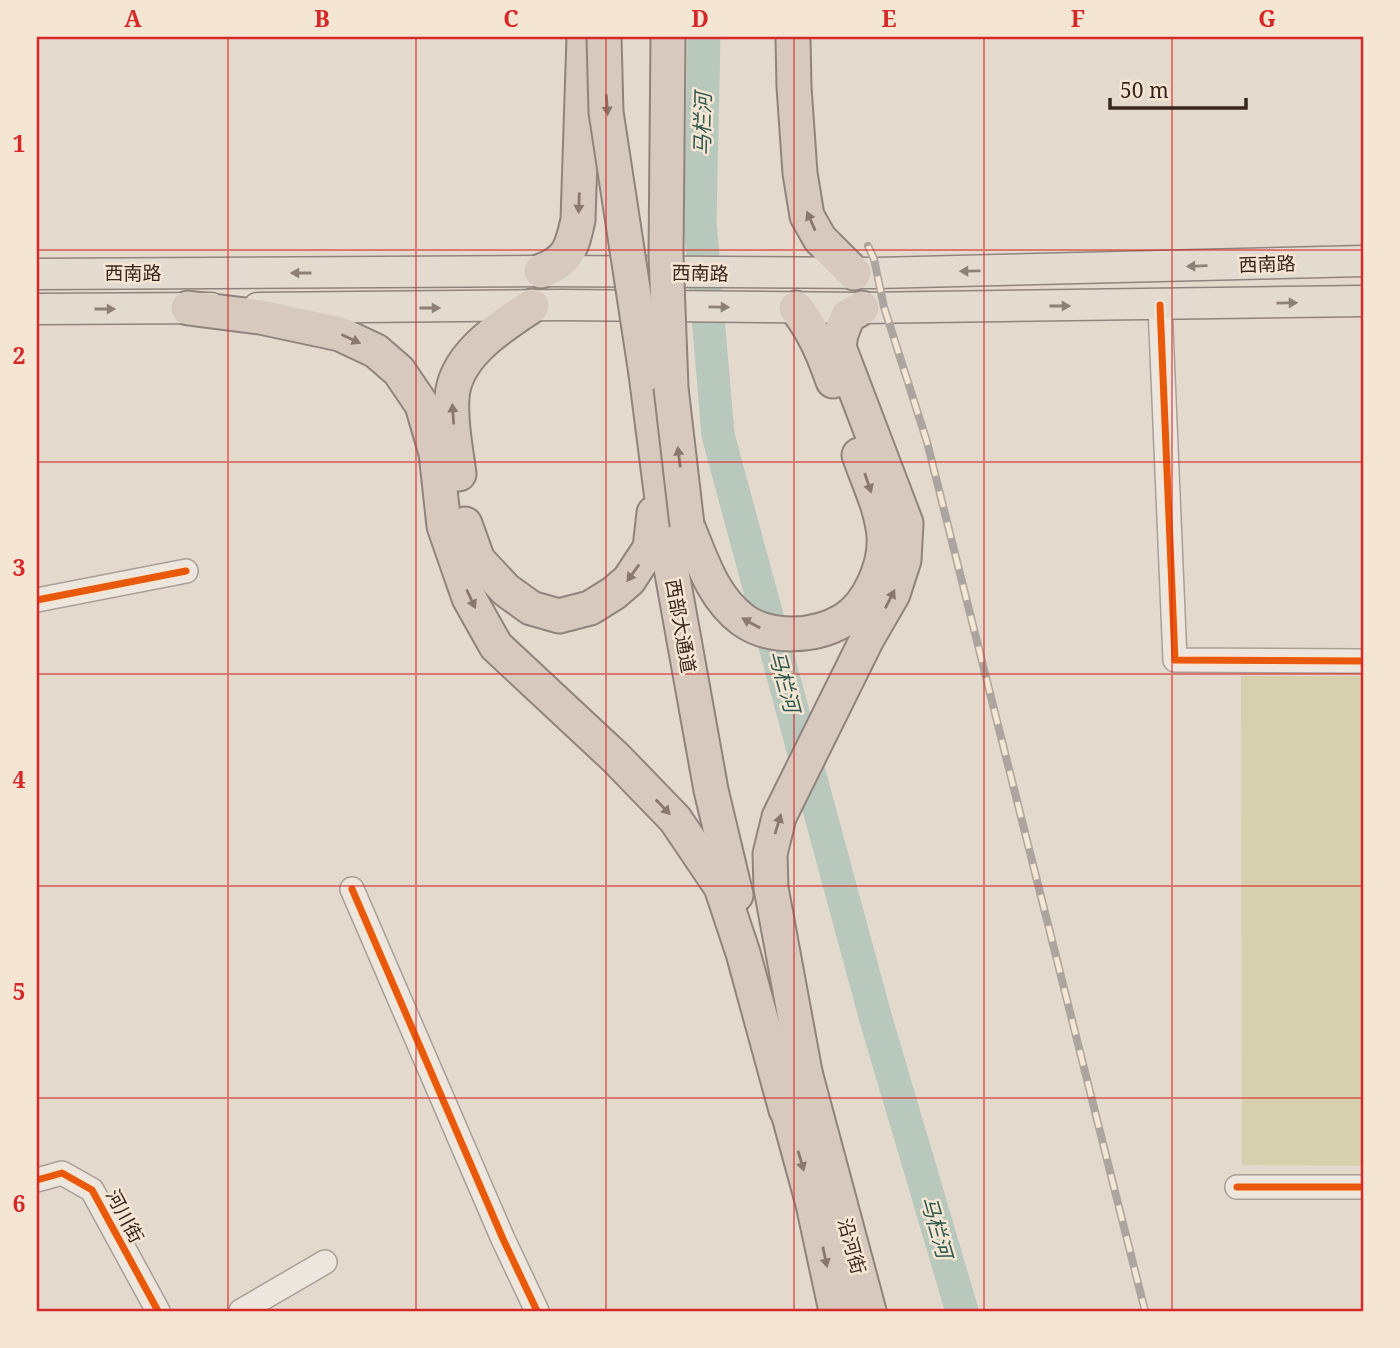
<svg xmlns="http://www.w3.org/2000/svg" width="1400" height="1348" font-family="'Noto Serif','Noto Sans SC',serif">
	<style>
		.green { fill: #d7d0af }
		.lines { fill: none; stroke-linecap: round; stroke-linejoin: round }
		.river { stroke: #b8c8bc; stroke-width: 33 }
		.minor-casing { stroke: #a99f96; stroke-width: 26 }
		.major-casing { stroke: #8f847d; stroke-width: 33 }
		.highway-casing { stroke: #8f847d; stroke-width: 37 }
		.minor { stroke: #ece6df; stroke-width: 23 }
		.major { stroke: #e4dbd0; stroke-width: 30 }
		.highway { stroke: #d8c9be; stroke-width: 33 }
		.rail-casing { stroke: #aca59f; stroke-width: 8 }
		.rail { stroke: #f5e5d3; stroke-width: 5; stroke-dasharray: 16; stroke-linecap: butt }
		.highway-bridge-casing { stroke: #8f847d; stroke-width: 37; stroke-linecap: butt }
		.highway-bridge { stroke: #d8c9be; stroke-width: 33 }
		.cycleway-casing { stroke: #f5e5d3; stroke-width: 11 }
		.cycleway { stroke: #e8590c; stroke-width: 7 }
		.oneway { fill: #88786e }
		.oneway2 { fill: #8e8077 }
		.grid { fill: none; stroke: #d62828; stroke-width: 2; stroke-opacity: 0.55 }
		.labels { text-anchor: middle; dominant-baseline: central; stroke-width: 5; stroke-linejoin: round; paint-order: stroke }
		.street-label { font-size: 19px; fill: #38261e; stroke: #f5e5d3 }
		.water-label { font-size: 21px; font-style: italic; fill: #2d584e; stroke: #f5e5d3 }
		.neatline { fill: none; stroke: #d62828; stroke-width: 2.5 }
		.grid-label { font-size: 23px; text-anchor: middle; font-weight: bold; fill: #d62828 }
	</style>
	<rect width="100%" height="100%" fill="#e4d9cd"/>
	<polygon class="green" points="1241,676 1363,676 1363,1166 1242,1165"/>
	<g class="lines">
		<polyline class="river" points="704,37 700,222 718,435 875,1016 962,1311"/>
		<defs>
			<g id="minor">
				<polyline points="1160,305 1175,660 1363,661"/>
				<polyline points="37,600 186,571"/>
				<polyline points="352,889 503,1239 537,1311"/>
				<polyline points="37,1180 62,1173 92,1190 158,1311"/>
				<polyline points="1237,1187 1363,1187"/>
				<polyline points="241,1311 325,1262"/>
			</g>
			<g id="major">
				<polyline points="37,274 541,271 877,273 1363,261"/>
				<polyline points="258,308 562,305 862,308 1363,301"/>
				<polyline points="37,309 211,308"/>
			</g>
			<g id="highway">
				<polyline points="793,37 794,87 800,173 807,216 820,239 854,273"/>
				<path d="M541,271C569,261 572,247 578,220L584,37"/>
				<polyline points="188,308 260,317 340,334 376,351 399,371 422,405 436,453 444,526 469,598 496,646 616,758 675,819 721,887 743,953 786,1110"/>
				<path d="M796,308C814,331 823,353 833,381"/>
				<polyline points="646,374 670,562 711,790 736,895"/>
				<path d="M459,474C456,450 450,423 452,398C454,356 500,327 532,306"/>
				<polyline points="465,524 478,560 506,590 531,608 559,616 590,608 614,593 629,580 650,548 654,513"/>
				<path d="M687,525C701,558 712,597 743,620C771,640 816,637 844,620C869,605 886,565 884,536C882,509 868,481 859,455"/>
				<polyline points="799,1050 869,1311"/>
				<polyline points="805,1072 771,888 770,854 779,817 867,639 893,594 904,560 906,523 839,347 841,334 848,316 862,308"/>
				<polyline points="781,1087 813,1204 836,1311"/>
			</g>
		</defs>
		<use href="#minor" class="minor-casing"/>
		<use href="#major" class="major-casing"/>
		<use href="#highway" class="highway-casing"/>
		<use href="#minor" class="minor"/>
		<use href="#major" class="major"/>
		<use href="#highway" class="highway"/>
		<defs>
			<polyline id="rail" points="868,246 874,259 884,307 927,442 1145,1311"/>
		</defs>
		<use href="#rail" class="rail-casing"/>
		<use href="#rail" class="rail"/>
		<defs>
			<g id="highway-bridge">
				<polyline points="604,37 606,112 646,374"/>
				<polyline points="668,37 666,255 671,388 687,525"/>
			</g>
		</defs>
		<use href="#highway-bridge" class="highway-bridge-casing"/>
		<use href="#highway-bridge" class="highway-bridge"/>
		<defs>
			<g id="cycleway">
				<polyline points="1160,305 1175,660 1363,661"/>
				<polyline points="37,600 186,571"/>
				<polyline points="352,889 503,1239 537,1311"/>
				<polyline points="37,1180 62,1173 92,1190 158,1311"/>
				<polyline points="1237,1187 1363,1187"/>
			</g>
		</defs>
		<use href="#cycleway" class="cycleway-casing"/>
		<use href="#cycleway" class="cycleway"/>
	</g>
	<defs><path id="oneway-solid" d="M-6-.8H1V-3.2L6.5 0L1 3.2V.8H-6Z" transform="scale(1.75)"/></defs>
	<g class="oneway">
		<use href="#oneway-solid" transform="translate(607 105) rotate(86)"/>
		<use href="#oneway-solid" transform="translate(579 203) rotate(92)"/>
		<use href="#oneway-solid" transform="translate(811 221) rotate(-114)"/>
		<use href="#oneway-solid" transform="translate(351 339) rotate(25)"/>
		<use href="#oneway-solid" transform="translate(453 414) rotate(-94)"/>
		<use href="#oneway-solid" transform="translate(679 457) rotate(-97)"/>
		<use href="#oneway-solid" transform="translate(868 483) rotate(71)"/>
		<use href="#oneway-solid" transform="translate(633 573) rotate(126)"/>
		<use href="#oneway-solid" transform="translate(471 599) rotate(65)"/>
		<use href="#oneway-solid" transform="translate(890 599) rotate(-63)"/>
		<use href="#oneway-solid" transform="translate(751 623) rotate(-151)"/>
		<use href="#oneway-solid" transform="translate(663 807) rotate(46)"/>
		<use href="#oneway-solid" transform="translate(778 824) rotate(-73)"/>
		<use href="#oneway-solid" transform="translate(801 1161) rotate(74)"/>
		<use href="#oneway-solid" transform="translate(825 1257) rotate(78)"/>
	</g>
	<g class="oneway2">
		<use href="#oneway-solid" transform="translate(1197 266) rotate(178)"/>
		<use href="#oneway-solid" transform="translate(970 271) rotate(179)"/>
		<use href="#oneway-solid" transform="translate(301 273) rotate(180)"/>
		<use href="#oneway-solid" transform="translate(1287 303) rotate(-1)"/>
		<use href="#oneway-solid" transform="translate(1060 306)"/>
		<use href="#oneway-solid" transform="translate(719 307) rotate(1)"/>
		<use href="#oneway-solid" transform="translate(430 308)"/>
		<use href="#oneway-solid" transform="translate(105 309)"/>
	</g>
	<path class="grid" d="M228,37V1311M416,37V1311M606,37V1311M794,37V1311M984,37V1311M1172,37V1311M37,250H1363M37,462H1363M37,674H1363M37,886H1363M37,1098H1363"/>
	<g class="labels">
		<g class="street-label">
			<text transform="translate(1267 264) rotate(-2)">西南路</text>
			<text x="133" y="273">西南路</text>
			<text transform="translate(700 273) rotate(1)">西南路</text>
			<text transform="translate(681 626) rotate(80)">西部大通道</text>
			<text transform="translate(125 1216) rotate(62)">河川街</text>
			<text transform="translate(852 1246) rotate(75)">沿河街</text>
		</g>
		<g class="water-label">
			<text transform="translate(702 124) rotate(-89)">马栏河</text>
			<text transform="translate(785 681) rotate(75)">马栏河</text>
			<text transform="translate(937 1227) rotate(74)">马栏河</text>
		</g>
	</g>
	<rect width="1400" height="1348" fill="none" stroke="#f5e5d3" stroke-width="77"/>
	<path d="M1110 98v10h136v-10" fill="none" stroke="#38261e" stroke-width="3.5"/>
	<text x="1120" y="98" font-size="21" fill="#38261e" stroke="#f5e5d3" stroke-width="5" paint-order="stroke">50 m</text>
	<rect x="38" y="38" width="1324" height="1272" class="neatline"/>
	<g class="grid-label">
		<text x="133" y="27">A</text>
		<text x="322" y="27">B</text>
		<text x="511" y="27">C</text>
		<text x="700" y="27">D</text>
		<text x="889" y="27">E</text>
		<text x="1078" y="27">F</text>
		<text x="1267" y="27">G</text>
		<text x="19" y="152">1</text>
		<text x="19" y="364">2</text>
		<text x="19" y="576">3</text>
		<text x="19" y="788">4</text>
		<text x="19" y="1000">5</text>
		<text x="19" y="1212">6</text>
	</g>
</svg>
